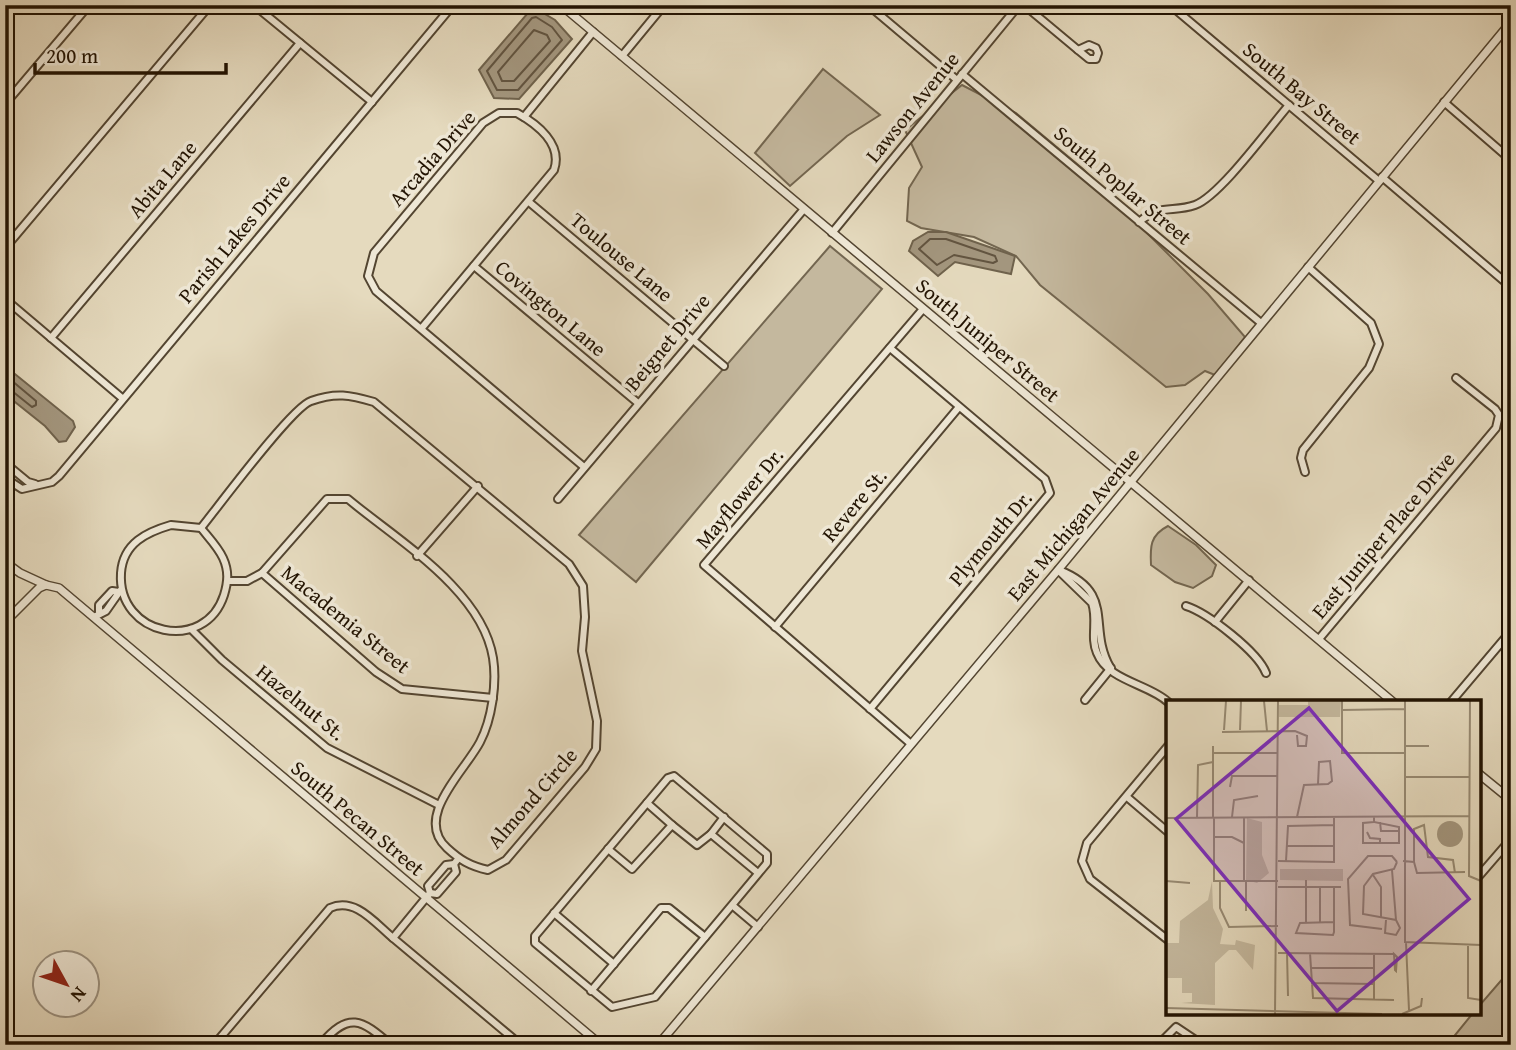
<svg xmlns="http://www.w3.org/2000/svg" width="1516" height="1050" font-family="'Gentium Book Plus',serif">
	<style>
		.green { fill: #c4b89e; stroke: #736650; stroke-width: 2 }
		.water { fill: #a3967e; stroke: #6f624c; stroke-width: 2 }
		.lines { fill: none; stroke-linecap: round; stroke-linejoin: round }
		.shore { stroke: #625440; stroke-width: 2 }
		.minor-casing { stroke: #534531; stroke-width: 10 }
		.tertiary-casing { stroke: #534531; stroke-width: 10 }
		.minor { stroke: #eee7d5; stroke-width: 6 }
		.tertiary { stroke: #eee7d5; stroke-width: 7 }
		.labels { text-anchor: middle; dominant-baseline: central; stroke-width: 7; stroke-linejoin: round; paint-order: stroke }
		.street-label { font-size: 21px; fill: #221302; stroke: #eee7d5 }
		.inset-road { fill: none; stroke: #978a73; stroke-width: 2 }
		.view { fill: #7b2cbf; fill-opacity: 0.15; stroke: #7b2cbf; stroke-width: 3.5 }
		.inset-edge { fill: none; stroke: #221302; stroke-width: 3.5 }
	</style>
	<rect width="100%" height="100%" fill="#e5dabe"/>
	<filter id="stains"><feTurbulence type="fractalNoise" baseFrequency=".00286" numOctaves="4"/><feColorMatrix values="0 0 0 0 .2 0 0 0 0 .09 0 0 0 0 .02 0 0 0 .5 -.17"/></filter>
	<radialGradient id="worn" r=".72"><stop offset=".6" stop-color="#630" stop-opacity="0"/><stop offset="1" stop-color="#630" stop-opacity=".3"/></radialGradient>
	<g class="green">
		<polygon points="823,69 880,115 847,136 790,186 755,153"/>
		<polygon points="962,85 1016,113 1083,169 1208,294 1245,337 1215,375 1205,371 1185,385 1166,387 1040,285 1016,256 974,237 921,228 907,221 909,188 922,167 905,130"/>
		<polygon points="830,246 882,289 636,582 579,535"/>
		<path d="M1168,526L1196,545L1216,565L1212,576L1193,588L1175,582L1151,565C1150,547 1150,535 1168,526Z"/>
		<polygon points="1511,969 1511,1045 1447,1045 1473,1013 1479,1013 1479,1006"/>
	</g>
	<g class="water">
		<polygon points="533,7 555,20 572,39 519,99 494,98 479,70"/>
		<polygon points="928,232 946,232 1015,256 1011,274 955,262 938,276 909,251 913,241"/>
		<polygon points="5,366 73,421 75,427 66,441 59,442 45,426 5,394"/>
	</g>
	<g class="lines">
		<g class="shore">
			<polygon points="536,17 552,27 562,40 518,90 497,90 487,71 532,18"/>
			<polygon points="534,30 547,35 550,41 514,81 502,81 498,72"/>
			<polygon points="930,239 946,239 995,256 997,261 993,263 954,255 937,265 919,249"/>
			<polyline points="5,375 36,401 36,405 32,407 12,391 5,389"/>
		</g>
		<defs>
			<g id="minor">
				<polyline points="254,5 372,102"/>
				<polyline points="868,5 957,80"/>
				<polyline points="1024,5 1078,50"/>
				<polyline points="1170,5 1379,181"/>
				<polygon points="1089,45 1096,48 1098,53 1096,59 1089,59 1078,50"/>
				<polyline points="622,56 664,5"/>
				<polyline points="962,74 1261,323"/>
				<polyline points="1444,102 1511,160"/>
				<polyline points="5,104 89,5"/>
				<polyline points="524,117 593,32"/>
				<polyline points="1382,177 1511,287"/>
				<polyline points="529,202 724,366"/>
				<path d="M1139,222C1161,203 1172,213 1195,205C1220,196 1269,128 1289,105"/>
				<polyline points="832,233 1019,5"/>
				<polyline points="5,248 210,5"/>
				<polyline points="474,266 638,403"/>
				<polyline points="5,299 122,398"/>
				<path d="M421,329L554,170C563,144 537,124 517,113H499L483,123L374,253L368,276L376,291L584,467"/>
				<polyline points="51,338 300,43"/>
				<polyline points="5,463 28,482 35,484"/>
				<polyline points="1305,472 1301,458 1303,450 1369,368 1379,344 1371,323 1308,267"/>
				<polyline points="5,478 22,489 52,482 59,476 453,5"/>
				<polyline points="558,499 804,209"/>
				<path d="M171,525L201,528C209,538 218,547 223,558C229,571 228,582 224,595C205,654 117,636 121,573C123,543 147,532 171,525Z"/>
				<path d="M201,528C218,507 292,407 311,401C336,392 350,395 374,402L569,564L583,586L585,617L582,651L597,721L596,749L585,767L506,860L488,870C470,866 460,860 447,848C413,817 465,771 480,742C492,719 497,683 493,658C482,590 397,540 348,499H327L262,573L247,581H228"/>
				<polyline points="417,556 478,486"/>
				<path d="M1058,570L1092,603C1098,620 1090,637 1097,653C1108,681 1149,684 1168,702"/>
				<path d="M1059,570C1117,593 1087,627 1110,667"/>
				<polyline points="262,573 376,672 402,689 493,698"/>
				<path d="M1186,606C1208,613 1258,652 1266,673"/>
				<polyline points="99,612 99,605 112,591 119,592"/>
				<polyline points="94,617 106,611 120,591"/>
				<polyline points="1215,622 1249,580"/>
				<polyline points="775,627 959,407"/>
				<polyline points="191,629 222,660 327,748 439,805"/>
				<polyline points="1319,639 1496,428 1499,415 1495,409 1456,378"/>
				<polyline points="1085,700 1111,668"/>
				<polyline points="1451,702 1511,631"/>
				<polyline points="870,709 1050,493 1045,479 890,348"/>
				<polyline points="911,744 704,565 923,309"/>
				<polyline points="1168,746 1087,843 1082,861 1090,879 1168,940"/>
				<polyline points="1127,797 1168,832"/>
				<polyline points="647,803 672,825"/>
				<polyline points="724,817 711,834 758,873"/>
				<polyline points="608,849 632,869 672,825 697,845 711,834"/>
				<polyline points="1479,876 1511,839"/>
				<polyline points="430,893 437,894 456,872 454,864"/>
				<polyline points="732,905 767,863 767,854 674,776 668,778 535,936 535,943 612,1007 655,997 732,905 758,927"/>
				<polyline points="554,913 614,964"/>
				<polyline points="393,938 521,1045"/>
				<polyline points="591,991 661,908 669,908 705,937"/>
				<path d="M214,1045L330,908C355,897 374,922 393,938L430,893L428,886L446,865L454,864L458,859"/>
				<path d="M320,1045C349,1011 361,1019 391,1045"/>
				<polyline points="1158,1045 1176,1027 1203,1045"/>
			</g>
			<g id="tertiary">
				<polyline points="561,5 1393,702"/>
				<polyline points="5,562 20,573 46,585"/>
				<polyline points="5,622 39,588 46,585 59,588 601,1045"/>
				<polyline points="1479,774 1511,800"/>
				<polyline points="658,1045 1058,570 1511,22"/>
			</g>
		</defs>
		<use href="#minor" class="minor-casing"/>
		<use href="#tertiary" class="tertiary-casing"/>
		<use href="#minor" class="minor"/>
		<use href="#tertiary" class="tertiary"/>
	</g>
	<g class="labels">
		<g class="street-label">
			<text transform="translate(1302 93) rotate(40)">South Bay Street</text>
			<text transform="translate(912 107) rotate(-51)">Lawson Avenue</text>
			<text transform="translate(432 158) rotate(-49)">Arcadia Drive</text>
			<text transform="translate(162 179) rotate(-50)">Abita Lane</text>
			<text transform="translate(1123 185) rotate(40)">South Poplar Street</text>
			<text transform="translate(234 238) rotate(-50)">Parish Lakes Drive</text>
			<text transform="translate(622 257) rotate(40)">Toulouse Lane</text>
			<text transform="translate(551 308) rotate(40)">Covington Lane</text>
			<text transform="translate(988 340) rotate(40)">South Juniper Street</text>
			<text transform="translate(667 342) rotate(-50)">Beignet Drive</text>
			<text transform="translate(739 498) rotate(-50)">Mayflower Dr.</text>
			<text transform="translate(854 505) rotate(-50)">Revere St.</text>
			<text transform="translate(1073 524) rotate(-50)">East Michigan Avenue</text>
			<text transform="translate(1383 535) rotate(-50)">East Juniper Place Drive</text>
			<text transform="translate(990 538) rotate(-50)">Plymouth Dr.</text>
			<text transform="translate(346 619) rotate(39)">Macademia Street</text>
			<text transform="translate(301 702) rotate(39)">Hazelnut St.</text>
			<text transform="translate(532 798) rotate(-49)">Almond Circle</text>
			<text transform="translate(358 818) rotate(40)">South Pecan Street</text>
		</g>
	</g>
	<g transform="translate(1166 700)">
		<rect width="315" height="315" fill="#e5dabe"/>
		<path d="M142,1H175L174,17H113V5H142ZM81,118L96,122V155L103,173L91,183L80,180ZM114,169H177V181L114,180ZM46,181L47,208L57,229L54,244L69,245L70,240L89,245L87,270L70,250H63L49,263V305L15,303L26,302V293H16V278H0V243H13L14,221L42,200Z" fill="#c4b89e"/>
		<path d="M271 134a13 13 0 1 1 26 0a13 13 0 1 1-26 0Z" fill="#a3967e"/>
		<path class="inset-road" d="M98,1L101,31M176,1V53H239M239,1V242L315,245M304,1L303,176L315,181M176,10L239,9M58,30L60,1M74,30L75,1M56,32L129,31L141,36L140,46H132L131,35M239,46H263M47,53H112M239,77H304M64,87L66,76H112M31,117L32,65L47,62M47,117V46M48,117V181H112M66,117L68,100L92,96M78,117V181M131,117L138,85L162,84L166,81L164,61L153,62L152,84M0,118L304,116M208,122L197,123V143H233V127L208,122V117M214,122L215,131H233M201,132L204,138L214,139V144M48,137H66L78,143M121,146H168M112,161L168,162V117M120,161L122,126L168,125M237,161L248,162L251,173L299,172M248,162V129L258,125L262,157L287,160L289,173M226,170L230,220M207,175L215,187V217M0,181L24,183M54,182V208L63,227L112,226M112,187H175M154,187V222M80,211V181M220,220L219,233L230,235L234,228L230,220L197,214L198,186L207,174L228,169L231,162M140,222V180M168,222L134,223L130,233L167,235L168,232V187M216,229L184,225L182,179L202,156H226L231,162M240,243L243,310M302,246V298L315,300M112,253L228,254M121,253L122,296M144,253L147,298L228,300M228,254L231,257L230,271L229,270ZM145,268H208M145,283L208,284M208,299V253M0,308L216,314M109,314L112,1M236,314L255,306L256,298"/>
		<path class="view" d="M143,8L303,199L171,311L10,119Z"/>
		<rect width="315" height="315" class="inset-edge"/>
	</g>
	<rect width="1516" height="1050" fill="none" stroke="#e5dabe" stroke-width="28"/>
	<rect x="7" y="7" width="1502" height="1036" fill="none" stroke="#221302" stroke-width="3.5"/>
	<rect x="14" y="14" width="1488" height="1022" fill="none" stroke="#221302" stroke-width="2"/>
	<g transform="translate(66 984) rotate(130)"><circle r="33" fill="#eee7d5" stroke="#9c9281" stroke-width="2"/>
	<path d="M0-5L12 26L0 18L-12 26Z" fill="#8f2418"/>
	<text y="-10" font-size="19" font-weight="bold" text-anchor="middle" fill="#221302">N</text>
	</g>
	<path d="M35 63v10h191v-10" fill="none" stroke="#221302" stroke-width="3.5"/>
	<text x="46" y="63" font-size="21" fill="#221302" stroke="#eee7d5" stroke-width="5" paint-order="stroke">200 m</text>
	<rect width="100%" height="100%" filter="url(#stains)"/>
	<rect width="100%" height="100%" fill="url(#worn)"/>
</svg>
